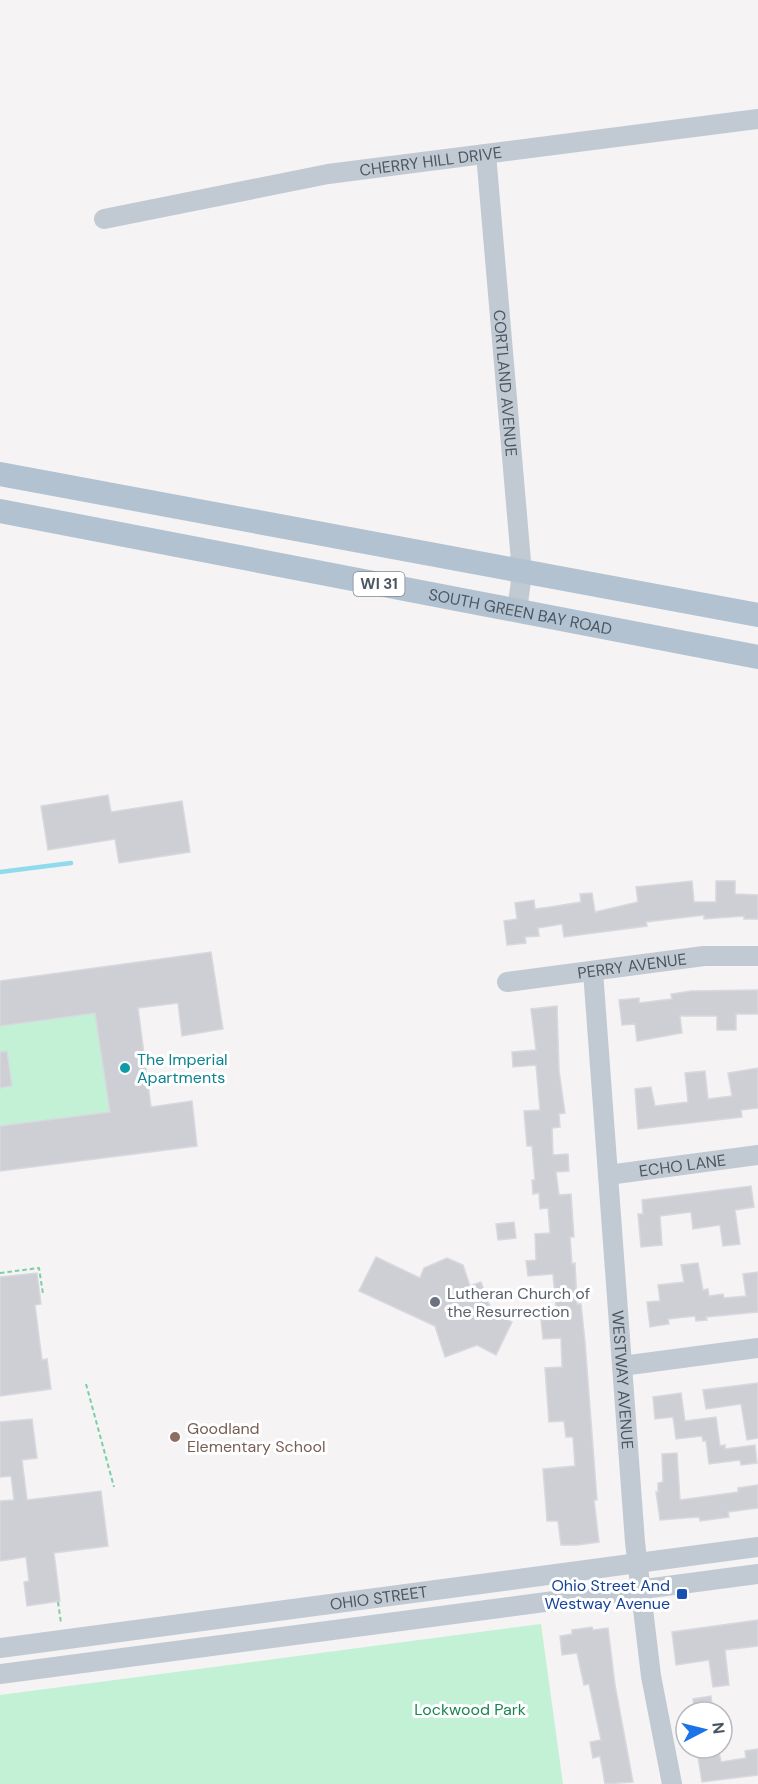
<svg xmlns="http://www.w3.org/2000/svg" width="758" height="1784" font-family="'DM Sans',sans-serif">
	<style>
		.green { fill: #c3f1d5 }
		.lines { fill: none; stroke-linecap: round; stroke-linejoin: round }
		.stream { stroke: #90daee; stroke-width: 4.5 }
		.building { fill: #cdcfd5; stroke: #d7d9de; stroke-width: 1.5 }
		.path { stroke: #7ad0a6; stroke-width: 2; stroke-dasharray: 4.5 3; stroke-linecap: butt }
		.minor { stroke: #c1cad2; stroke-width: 20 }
		.major { stroke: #b3c2d1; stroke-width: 24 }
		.culture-dot { fill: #0f9aa8; stroke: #fff; stroke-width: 2 }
		.worship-dot { fill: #6b7280; stroke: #fff; stroke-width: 2 }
		.education-dot { fill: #8d6e63; stroke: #fff; stroke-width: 2 }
		.transit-dot { fill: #1a4fb4; stroke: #fff; stroke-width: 2 }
		.labels { text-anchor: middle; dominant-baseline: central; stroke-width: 6; stroke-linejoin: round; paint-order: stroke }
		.shield { fill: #fff; stroke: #808990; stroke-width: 1.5 }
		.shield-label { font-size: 15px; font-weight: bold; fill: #4a5661 }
		.street-label { font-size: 16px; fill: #4a5661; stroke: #fff }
		.culture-label { font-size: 16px; fill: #0d838f; stroke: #fff; text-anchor: start }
		.worship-label { font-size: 16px; fill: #5b616d; stroke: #fff; text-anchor: start }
		.education-label { font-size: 16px; fill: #785e54; stroke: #fff; text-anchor: start }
		.transit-label { font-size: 16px; fill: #164399; stroke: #fff; text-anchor: end }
		.park-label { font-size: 16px; fill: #17864f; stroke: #fff }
	</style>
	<rect width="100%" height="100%" fill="#f5f3f3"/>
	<g class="green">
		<polygon points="95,1013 110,1112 0,1126 0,1088 12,1086 8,1059 0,1060 0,1026"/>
		<polygon points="541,1624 563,1784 0,1784 0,1695"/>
	</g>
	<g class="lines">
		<polyline class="stream" points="0,872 71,863"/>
	</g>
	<g class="building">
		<polygon points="108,795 111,812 182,801 190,852 119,863 115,839 48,850 41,806"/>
		<polygon points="692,881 694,902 716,902 716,881 735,881 735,894 758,895 758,919 744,919 744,916 704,919 704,915 646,922 647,926 564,937 562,924 538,928 539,936 525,937 526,943 507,945 504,921 517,919 515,903 534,900 535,909 550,907 581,902 580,894 592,893 595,912 638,902 636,887"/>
		<polygon points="211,952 223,1029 182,1036 178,1003 138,1008 151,1107 192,1101 197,1146 0,1171 0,1126 110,1112 95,1013 0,1026 0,981"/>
		<polygon points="758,990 758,1014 736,1014 736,1030 717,1030 717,1016 680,1016 682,1033 637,1041 635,1024 622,1025 619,1000 639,998 639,1003 672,999 671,994 691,991"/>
		<polygon points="557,1006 559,1071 565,1113 559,1114 560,1127 552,1128 553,1155 568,1154 569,1171 556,1172 559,1195 571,1194 574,1237 570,1237 572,1264 575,1263 577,1304 581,1304 585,1342 597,1500 594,1500 599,1542 577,1545 561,1545 558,1521 547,1521 543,1469 575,1466 573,1437 566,1437 564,1421 549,1422 545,1368 562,1367 561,1338 543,1339 541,1320 557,1319 553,1274 528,1276 526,1261 536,1260 535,1234 550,1233 548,1208 540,1209 539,1193 533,1194 532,1180 535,1180 532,1146 527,1146 524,1111 540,1110 536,1065 513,1067 512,1052 536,1050 531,1009"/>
		<polygon points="7,1051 12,1086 0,1088 0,1052"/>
		<polygon points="758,1068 758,1108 741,1110 742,1117 638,1129 635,1089 651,1087 655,1106 688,1102 685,1073 705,1071 708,1099 732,1096 728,1073"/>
		<polygon points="751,1186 754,1207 735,1210 740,1244 723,1246 720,1225 693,1229 691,1212 660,1216 662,1245 641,1247 638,1214 643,1214 642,1200"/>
		<polygon points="514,1222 516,1238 498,1240 496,1224"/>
		<polygon points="376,1257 420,1278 424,1268 447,1258 463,1265 470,1286 481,1282 492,1312 512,1322 496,1355 477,1345 445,1357 435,1326 359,1291"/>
		<polygon points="698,1263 703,1290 708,1289 709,1296 723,1294 724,1298 746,1296 743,1274 758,1272 758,1312 706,1317 707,1320 696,1321 695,1316 668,1319 669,1324 650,1327 647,1302 660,1301 658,1285 684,1282 681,1265"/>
		<polygon points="37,1273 41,1304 35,1305 42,1360 47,1359 51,1389 0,1396 0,1277"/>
		<polygon points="758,1383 758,1438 747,1440 741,1404 706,1409 703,1390"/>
		<polygon points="681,1393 685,1421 716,1417 720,1446 725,1445 725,1449 755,1445 757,1463 741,1465 740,1460 709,1464 706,1441 703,1441 702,1436 676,1439 673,1417 655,1419 653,1397"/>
		<polygon points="32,1419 37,1458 22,1460 27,1500 101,1491 108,1546 54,1553 60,1601 27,1606 24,1582 29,1581 26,1557 0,1561 0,1501 14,1500 11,1476 0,1477 0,1422"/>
		<polygon points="677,1453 680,1500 738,1492 738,1488 758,1485 758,1508 728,1512 729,1517 700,1521 699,1517 660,1520 656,1492 658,1492 658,1483 663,1482 662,1454"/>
		<polygon points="758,1620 758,1646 725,1650 729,1685 713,1687 709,1660 676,1665 672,1632"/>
		<polygon points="592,1627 593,1630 608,1628 615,1685 633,1782 605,1784 600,1756 593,1758 590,1742 601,1740 589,1684 584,1685 577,1653 562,1655 560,1636 572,1634 572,1630"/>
		<polygon points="711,1696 713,1712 694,1712 693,1699"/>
		<polygon points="718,1748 721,1762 746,1758 745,1751 758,1749 758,1775 702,1782 697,1751"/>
	</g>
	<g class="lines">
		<g class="path">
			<polyline points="0,1273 39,1268 43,1294"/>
			<polyline points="86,1384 114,1487"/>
			<polyline points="58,1602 61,1623"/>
		</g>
		<g class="minor">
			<path id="s1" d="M486,154L522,573L517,611"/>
			<path id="s2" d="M104,219L328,174L758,119"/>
			<path id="s3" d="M593,971L635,1542L651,1676L672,1784"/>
			<path id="s4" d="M507,982L704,956H758"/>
			<path id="s5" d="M608,1175L758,1155"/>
			<polyline points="622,1366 758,1348"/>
			<path id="s6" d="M0,1648L758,1547"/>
			<polyline points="0,1674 758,1574"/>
		</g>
		<g class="major">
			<polyline points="0,474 758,615"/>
			<path id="s7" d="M0,511L758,657"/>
		</g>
	</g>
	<circle class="culture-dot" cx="125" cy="1068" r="6"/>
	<circle class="worship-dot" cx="435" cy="1302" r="6"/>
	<circle class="education-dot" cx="175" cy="1437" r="6"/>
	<rect class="transit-dot" x="676" y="1588" width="12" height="12" rx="3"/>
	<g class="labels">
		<rect class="shield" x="353.5" y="572" width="51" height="24" rx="4.5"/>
		<g class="shield-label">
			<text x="379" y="584">WI 31</text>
		</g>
		<g class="street-label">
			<text stroke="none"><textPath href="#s2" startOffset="332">CHERRY HILL DRIVE</textPath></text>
			<text stroke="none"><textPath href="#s1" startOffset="230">CORTLAND AVENUE</textPath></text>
			<text stroke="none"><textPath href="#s7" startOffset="530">SOUTH GREEN BAY ROAD</textPath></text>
			<text stroke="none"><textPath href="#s4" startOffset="126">PERRY AVENUE</textPath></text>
			<text stroke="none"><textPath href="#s5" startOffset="75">ECHO LANE</textPath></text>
			<text stroke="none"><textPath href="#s3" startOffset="410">WESTWAY AVENUE</textPath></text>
			<text stroke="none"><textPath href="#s6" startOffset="382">OHIO STREET</textPath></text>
		</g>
		<g class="culture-label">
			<text x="137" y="1059">The Imperial<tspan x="137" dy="18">Apartments</tspan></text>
		</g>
		<g class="worship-label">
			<text x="447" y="1293">Lutheran Church of<tspan x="447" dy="18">the Resurrection</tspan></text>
		</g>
		<g class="education-label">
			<text x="187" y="1428">Goodland<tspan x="187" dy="18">Elementary School</tspan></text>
		</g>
		<g class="transit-label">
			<text x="670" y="1585">Ohio Street And<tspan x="670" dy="18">Westway Avenue</tspan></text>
		</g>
		<g class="park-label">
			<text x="470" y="1709">Lockwood Park</text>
		</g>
	</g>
	<g transform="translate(704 1730) rotate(83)"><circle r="28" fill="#ffffff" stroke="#b7bbc0" stroke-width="1.5"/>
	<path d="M0-4.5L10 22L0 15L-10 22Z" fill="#1a73e8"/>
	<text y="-9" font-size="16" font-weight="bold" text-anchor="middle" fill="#4a5661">N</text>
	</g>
</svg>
